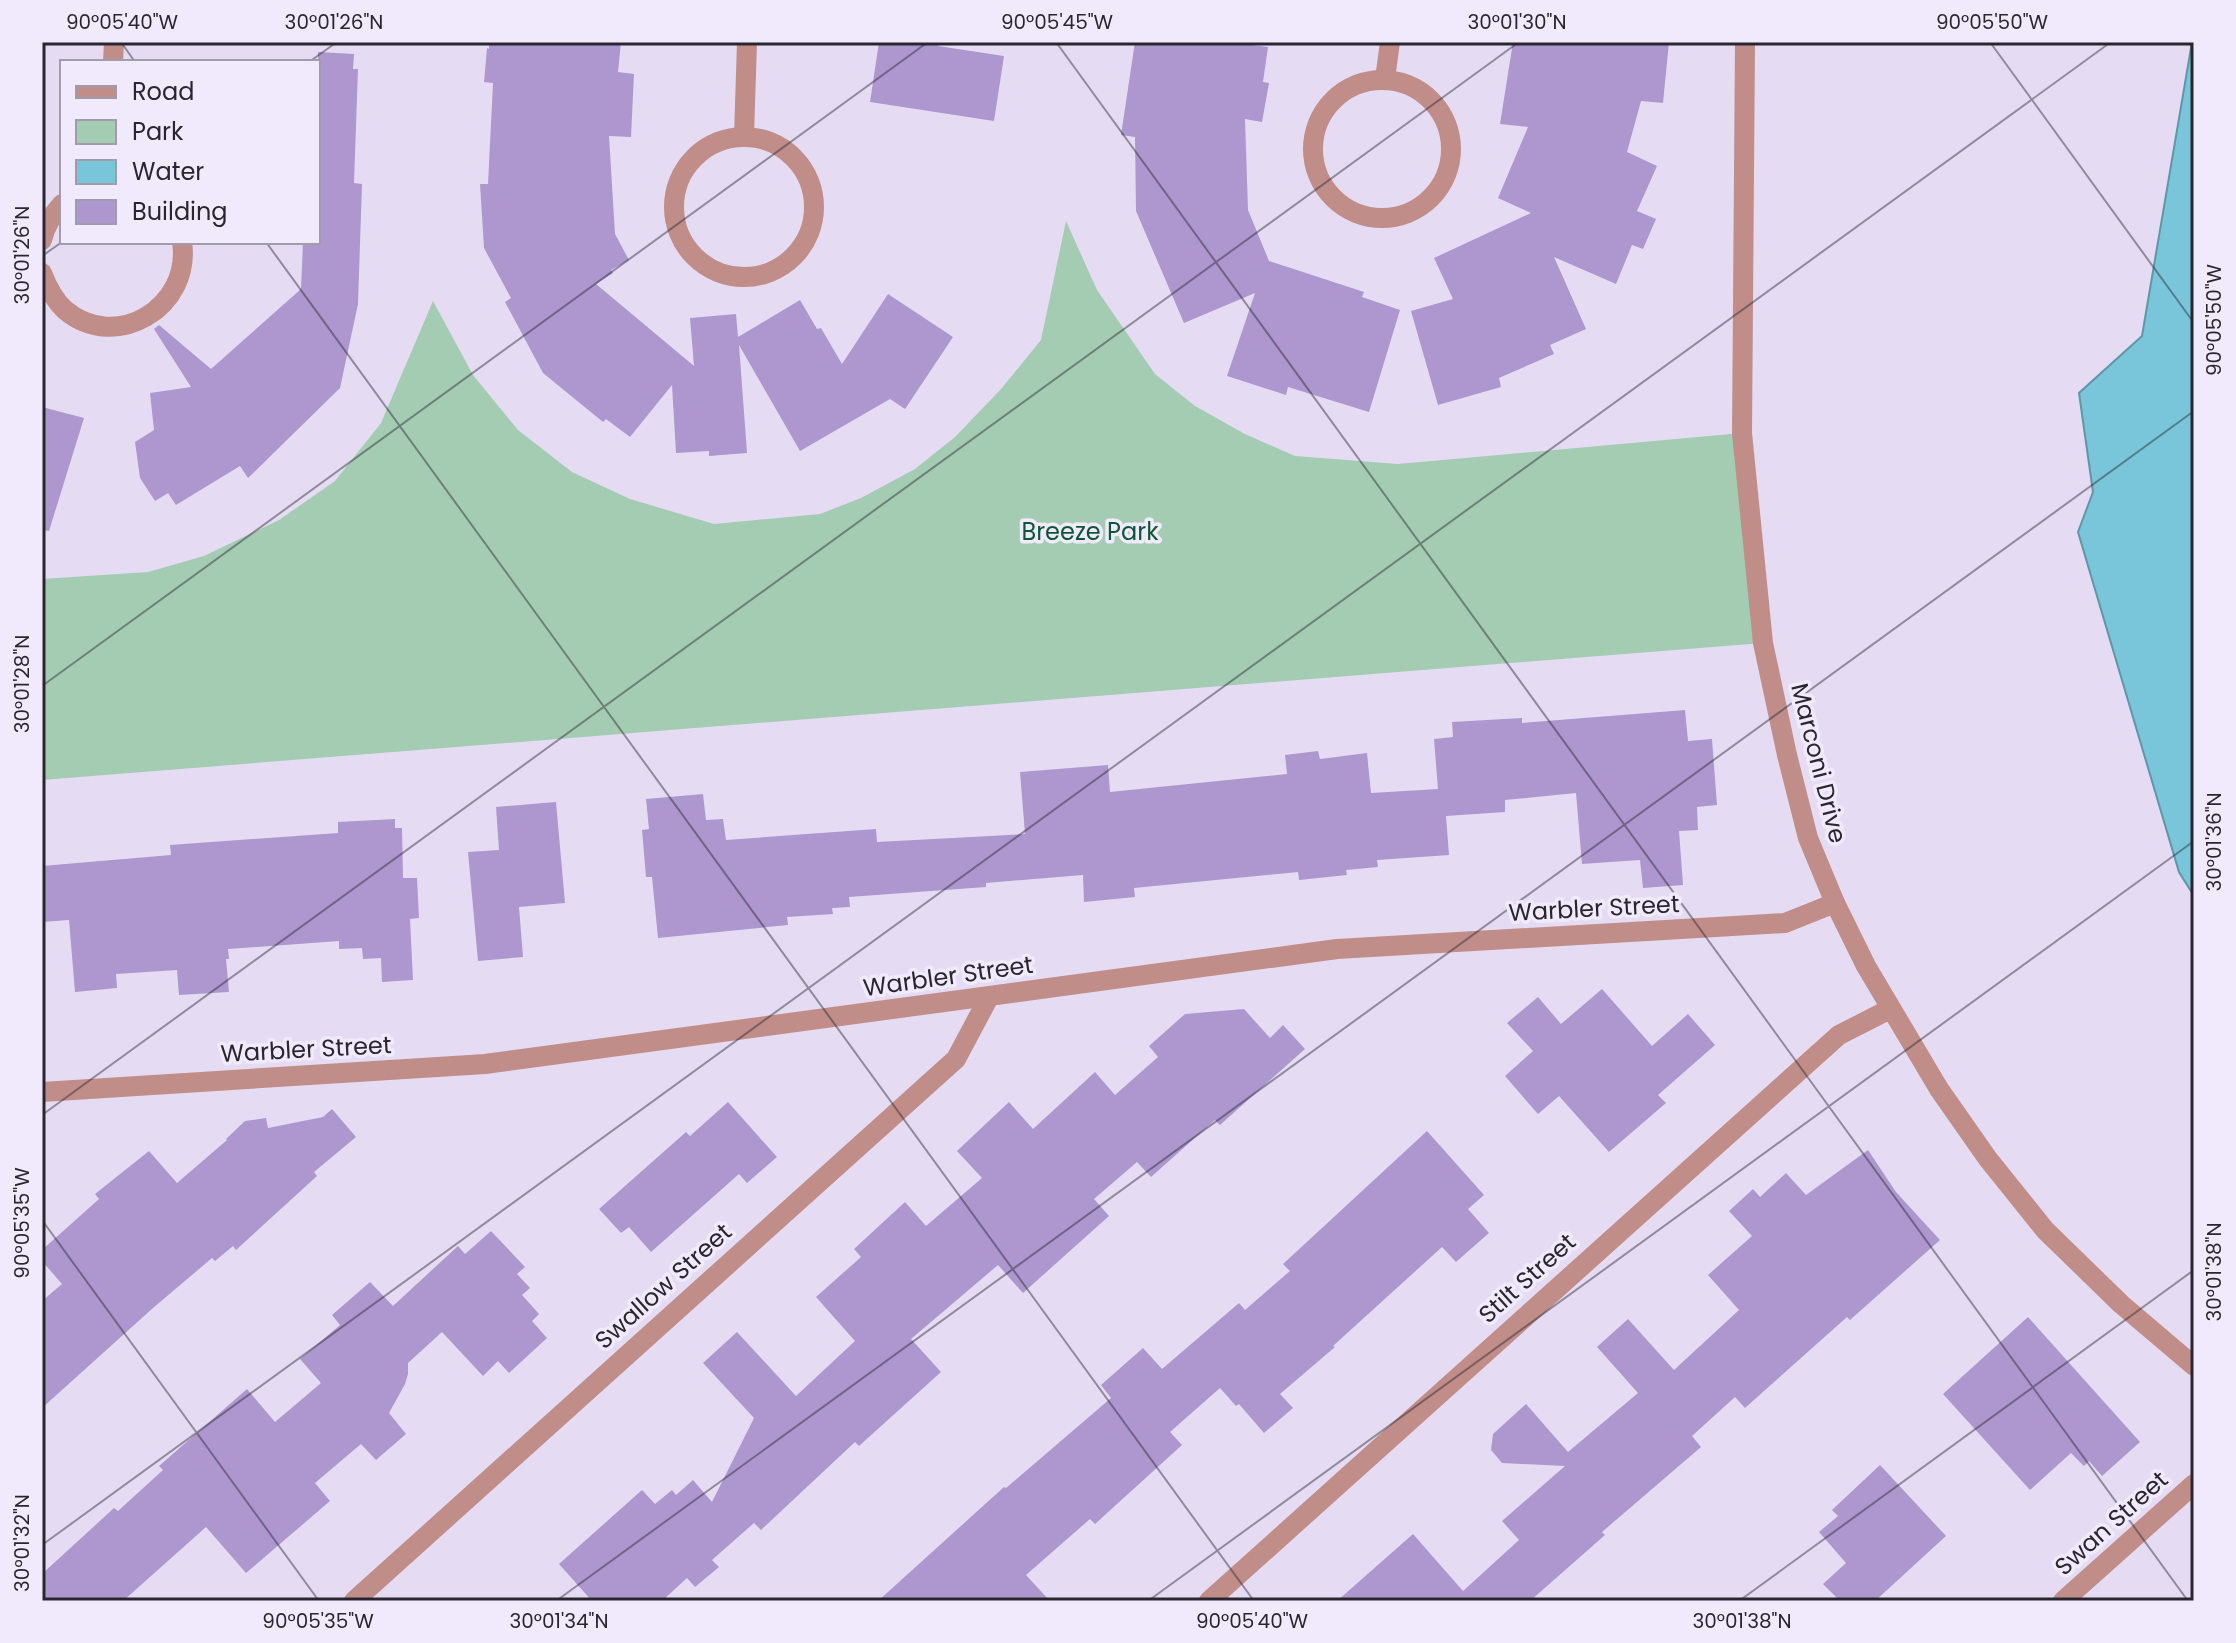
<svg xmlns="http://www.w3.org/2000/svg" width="2236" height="1643" font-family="Poppins,sans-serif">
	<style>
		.green { fill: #a4ccb3 }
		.water { fill: #79c6da; stroke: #6196a7; stroke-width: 2 }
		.building { fill: #ad97ce }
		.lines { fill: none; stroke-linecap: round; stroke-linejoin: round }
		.minor { stroke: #c08d89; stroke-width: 20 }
		.tertiary { stroke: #c08d89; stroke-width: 20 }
		.ticks { fill: none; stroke: #29262f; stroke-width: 2; stroke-opacity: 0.45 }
		.labels { text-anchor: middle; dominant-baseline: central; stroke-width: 7; stroke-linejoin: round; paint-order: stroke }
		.park-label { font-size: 24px; fill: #0e5735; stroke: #f1eafd }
		.street-label { font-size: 24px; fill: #29262f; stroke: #f1eafd }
		.neatline { fill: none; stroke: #29262f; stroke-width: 3 }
		.ticks-label { font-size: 20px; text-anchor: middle; fill: #29262f }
	</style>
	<rect width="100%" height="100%" fill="#e5dcf4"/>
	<polygon class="green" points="1066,221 1097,290 1155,374 1195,406 1245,434 1295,456 1398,464 1742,433 1763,643 42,780 42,579 148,572 204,556 279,520 335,481 381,423 433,301 473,375 518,430 572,472 630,499 714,524 820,514 861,498 915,469 955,437 1001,389 1041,340"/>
	<polygon class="water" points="2192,42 2194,42 2194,896 2179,872 2078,532 2093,492 2079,393 2142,336"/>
	<g class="building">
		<polygon points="495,42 621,42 618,72 634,74 631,137 609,136 615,234 629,260 611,270 613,273 596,284 694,366 690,318 736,314 738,337 800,300 817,329 821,328 842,364 888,294 953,337 905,409 890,399 800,451 739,345 747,453 709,456 709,451 676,453 672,385 630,437 606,419 603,422 543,373 505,302 511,298 484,248 480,184 488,184 493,83 484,82 487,48 489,49 489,44 495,44"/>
		<polygon points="879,42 939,42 938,46 1004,56 994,121 870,102"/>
		<polygon points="1135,42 1253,42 1252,45 1268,47 1263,82 1269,83 1262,122 1245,119 1248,210 1269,261 1364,292 1362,297 1400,310 1369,412 1288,387 1286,395 1227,376 1255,293 1184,323 1136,211 1135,137 1121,135"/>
		<polygon points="1513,42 1669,42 1663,103 1641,101 1627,152 1657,166 1637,211 1656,219 1643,249 1632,245 1616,284 1554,257 1586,329 1550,345 1554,354 1499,378 1501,387 1438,405 1411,311 1453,299 1434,258 1531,213 1498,198 1528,127 1500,124"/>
		<polygon points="318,52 354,54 353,69 358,69 354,183 362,184 358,304 340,388 248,478 240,466 176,505 168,493 155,501 140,478 135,442 154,430 150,393 191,387 154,329 159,325 211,369 301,289 303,242 318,242"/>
		<polygon points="42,407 84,418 49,531 42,530"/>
		<polygon points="1685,710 1688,741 1712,739 1717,805 1697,807 1698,830 1679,831 1683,885 1643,888 1640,860 1582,864 1576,793 1505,800 1505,812 1446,816 1449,855 1377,860 1378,867 1346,870 1347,875 1299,880 1298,872 1134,888 1135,897 1084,902 1083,875 986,883 986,887 849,897 850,907 832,908 833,914 787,917 788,925 658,938 652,877 646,877 642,830 649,829 646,799 703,794 706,820 723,819 726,840 876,829 877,842 1025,834 1020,772 1108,765 1110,792 1287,774 1285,755 1318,751 1320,759 1367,753 1371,793 1438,789 1434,739 1453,737 1452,722 1522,718 1522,723"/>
		<polygon points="556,802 565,903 519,907 523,957 478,961 468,852 499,850 496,807"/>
		<polygon points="395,819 395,828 402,828 403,878 417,878 419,918 410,919 413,980 382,982 381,958 363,959 362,948 339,949 339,941 228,949 229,959 226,959 229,992 179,995 177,970 116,974 117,988 75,992 69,920 42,922 42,866 171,855 170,845 338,833 338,822"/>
		<polygon points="1602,989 1652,1046 1688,1014 1715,1045 1658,1095 1666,1103 1609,1152 1559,1096 1538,1114 1505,1076 1533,1051 1507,1023 1538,997 1561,1024"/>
		<polygon points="1244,1009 1270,1038 1283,1025 1305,1049 1220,1125 1215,1120 1151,1177 1137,1162 1094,1199 1109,1216 1023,1293 998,1265 911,1339 941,1372 859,1446 855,1442 761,1530 754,1523 712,1560 719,1567 695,1587 687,1578 662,1601 592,1601 559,1564 642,1490 655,1504 672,1490 676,1495 693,1480 712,1502 754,1418 703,1363 737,1332 796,1396 855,1341 816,1297 861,1257 854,1249 905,1202 926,1226 982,1178 957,1151 1009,1102 1033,1129 1095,1072 1115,1095 1158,1057 1149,1046 1185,1014"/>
		<polygon points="728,1102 777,1157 747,1183 739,1174 651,1252 629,1227 621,1233 599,1209 686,1132 690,1136"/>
		<polygon points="332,1109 356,1137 314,1172 317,1176 236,1250 233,1246 215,1261 212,1258 153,1308 42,1408 42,1301 62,1284 42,1261 42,1250 99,1199 95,1194 149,1151 177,1183 227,1140 226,1139 245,1121 266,1118 268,1128 323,1117"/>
		<polygon points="1427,1131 1484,1195 1468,1209 1489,1233 1456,1262 1442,1247 1333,1346 1335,1347 1280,1394 1293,1408 1264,1433 1239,1404 1236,1406 1220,1388 1170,1432 1182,1445 1095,1524 1090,1519 1026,1575 1050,1601 878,1601 1004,1487 1006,1488 1111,1398 1101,1385 1143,1348 1162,1369 1239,1303 1245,1310 1290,1271 1283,1264"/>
		<polygon points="1868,1150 1896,1192 1940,1240 1850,1320 1847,1317 1745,1408 1735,1397 1692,1436 1701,1447 1602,1532 1605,1535 1530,1601 1337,1601 1413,1534 1463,1591 1519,1540 1502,1521 1565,1466 1502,1463 1491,1450 1493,1434 1526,1404 1568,1452 1638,1393 1597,1347 1628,1319 1674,1370 1739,1310 1708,1275 1752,1236 1729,1211 1753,1189 1760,1197 1786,1173 1806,1195"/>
		<polygon points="491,1231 525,1267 517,1274 530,1288 522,1295 539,1314 532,1321 547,1338 509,1373 498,1361 483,1376 442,1332 408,1363 408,1374 405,1384 389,1413 406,1434 376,1460 361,1444 315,1483 330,1501 246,1573 206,1527 123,1601 42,1601 42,1574 114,1508 118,1511 163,1470 159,1466 247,1389 275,1422 321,1383 300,1359 340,1325 332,1315 370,1282 393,1306 458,1246 465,1254"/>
		<polygon points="2028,1317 2140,1442 2102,1476 2089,1461 2084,1466 2071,1453 2030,1490 1943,1394"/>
		<polygon points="1880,1465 1946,1536 1875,1601 1840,1601 1823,1584 1846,1563 1819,1532 1838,1516 1832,1510"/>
	</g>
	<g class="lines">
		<g class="minor">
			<polyline points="113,62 114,42"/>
			<polyline points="1385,79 1390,42"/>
			<circle cx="1382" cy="149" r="69"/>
			<polyline points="744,136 747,42"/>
			<circle cx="744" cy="207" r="70"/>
			<path d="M42,240C45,226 52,215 62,204"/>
			<path d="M42,273C47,286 54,300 65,310C116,353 192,307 182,242"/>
			<polyline points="42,1092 485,1064 1337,949 1785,923 1835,903"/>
			<polyline points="354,1601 956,1059 989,997"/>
			<polyline points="1209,1601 1839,1035 1890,1009"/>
			<polyline points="2063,1601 2194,1484"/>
		</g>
		<polyline class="tertiary" points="1745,42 1742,433 1763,643 1787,755 1808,838 1835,903 1866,966 1939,1089 1988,1159 2045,1230 2121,1304 2194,1366"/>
	</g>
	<path class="ticks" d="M121,42L135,62M1056,42L2188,1601M1990,42L2194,323M309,62L337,42M266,242L1254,1601M42,256L62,242M42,686L928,42M42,1115L1519,42M42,1220L319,1601M42,1545L2111,42M556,1601L2194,411M1148,1601L2194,841M1739,1601L2194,1270"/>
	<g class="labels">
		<g class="park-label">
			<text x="1090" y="531">Breeze Park</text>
		</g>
		<g class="street-label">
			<text transform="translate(1819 763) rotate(76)">Marconi Drive</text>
			<text transform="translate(1594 908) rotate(-3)">Warbler Street</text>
			<text transform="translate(948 976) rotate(-8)">Warbler Street</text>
			<text transform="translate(306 1049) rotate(-3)">Warbler Street</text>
			<text transform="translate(1527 1278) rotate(-42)">Stilt Street</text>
			<text transform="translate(663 1286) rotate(-42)">Swallow Street</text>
			<text transform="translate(2111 1523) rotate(-42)">Swan Street</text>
		</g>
	</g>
	<rect width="2236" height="1643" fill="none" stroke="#f1eafd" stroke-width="88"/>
	<rect x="60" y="60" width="260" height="184" fill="#f1eafd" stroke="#a19cab" stroke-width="2"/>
	<rect x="76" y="86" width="40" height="12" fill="#c08d89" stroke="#a19cab" stroke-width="2"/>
	<text x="132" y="100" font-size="24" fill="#29262f">Road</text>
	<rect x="76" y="120" width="40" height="24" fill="#a4ccb3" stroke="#a19cab" stroke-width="2"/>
	<text x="132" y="140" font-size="24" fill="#29262f">Park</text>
	<rect x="76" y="160" width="40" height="24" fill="#79c6da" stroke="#a19cab" stroke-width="2"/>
	<text x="132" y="180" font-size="24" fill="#29262f">Water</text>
	<rect x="76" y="200" width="40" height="24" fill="#ad97ce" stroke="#a19cab" stroke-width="2"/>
	<text x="132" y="220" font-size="24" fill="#29262f">Building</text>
	<rect x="44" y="44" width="2148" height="1555" class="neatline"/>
	<g class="ticks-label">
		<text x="122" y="29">90°05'40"W</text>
		<text x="334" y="29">30°01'26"N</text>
		<text x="1057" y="29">90°05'45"W</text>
		<text x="1517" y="29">30°01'30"N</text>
		<text x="1992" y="29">90°05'50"W</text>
		<text transform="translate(22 255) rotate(-90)" y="7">30°01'26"N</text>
		<text transform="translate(2214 320) rotate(-90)" y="7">90°05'50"W</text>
		<text transform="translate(22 684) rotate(-90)" y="7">30°01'28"N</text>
		<text transform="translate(2214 842) rotate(-90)" y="7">30°01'36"N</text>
		<text transform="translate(22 1223) rotate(-90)" y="7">90°05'35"W</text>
		<text transform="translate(2214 1272) rotate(-90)" y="7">30°01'38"N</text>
		<text transform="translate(22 1543) rotate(-90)" y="7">30°01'32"N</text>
		<text x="318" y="1628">90°05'35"W</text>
		<text x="559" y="1628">30°01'34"N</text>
		<text x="1252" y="1628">90°05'40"W</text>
		<text x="1742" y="1628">30°01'38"N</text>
	</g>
</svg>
